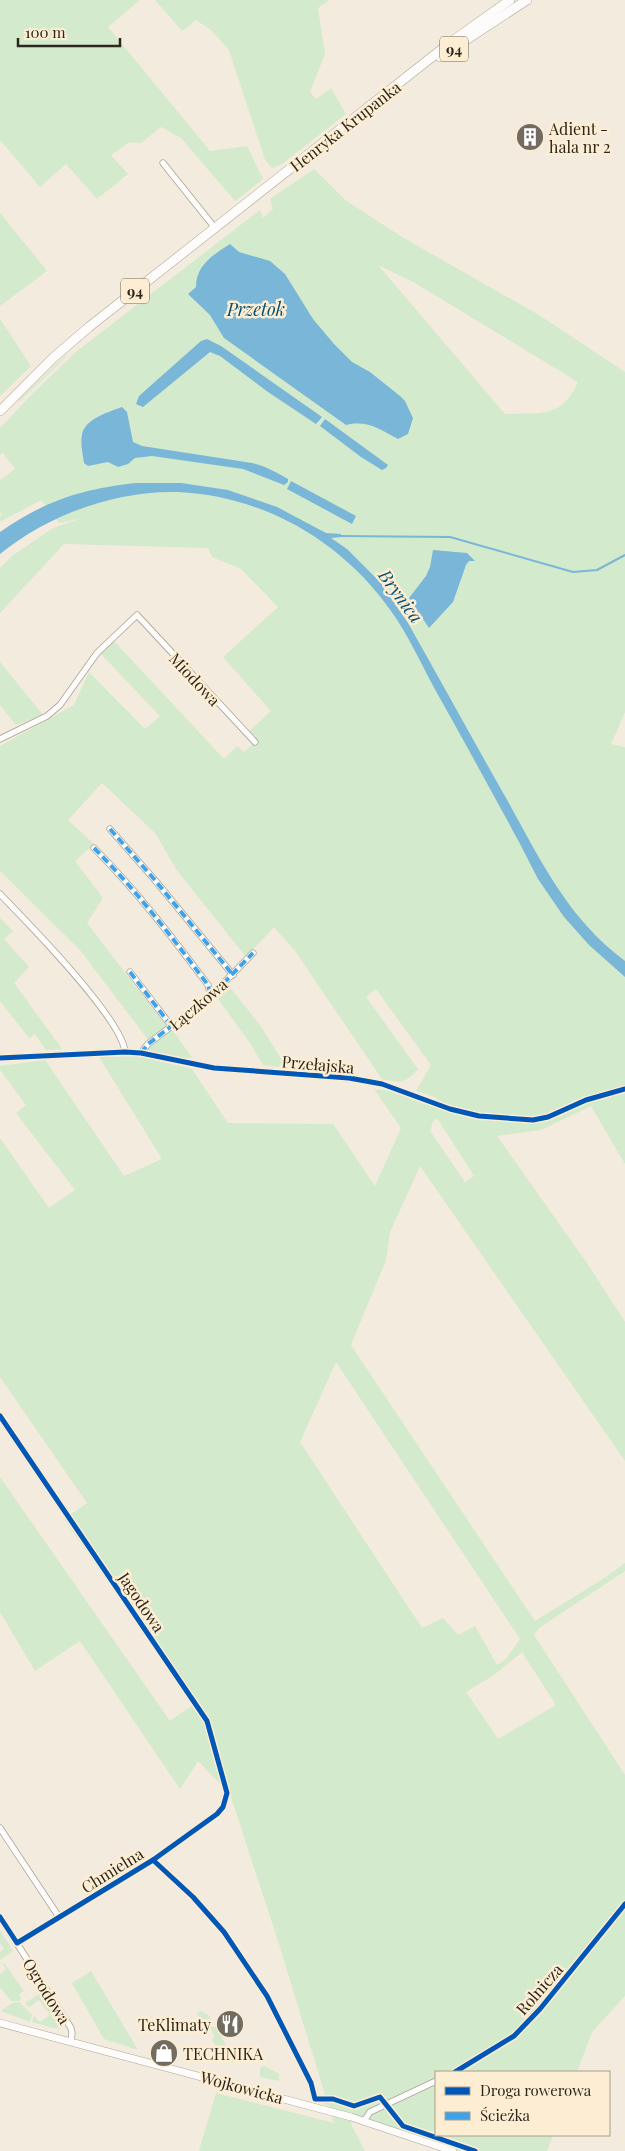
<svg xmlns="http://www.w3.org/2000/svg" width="625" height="2151" font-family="'Playfair Display',serif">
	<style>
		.green { fill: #d4eacc; fill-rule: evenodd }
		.water { fill: #79b6d7 }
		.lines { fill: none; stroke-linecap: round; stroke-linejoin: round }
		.stream { stroke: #79b6d7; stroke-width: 2 }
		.minor-casing { stroke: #a9a498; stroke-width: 7 }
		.tertiary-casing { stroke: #a9a498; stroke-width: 8 }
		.primary-casing { stroke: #a9a498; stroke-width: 10 }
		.minor { stroke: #fdfcfa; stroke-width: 5.5 }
		.tertiary { stroke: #fdfcfa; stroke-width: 7 }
		.primary { stroke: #fdfcfa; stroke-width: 9 }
		.quiet { stroke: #3ea2ea; stroke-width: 4; stroke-dasharray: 8 4; stroke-linecap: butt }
		.cycleway-casing { stroke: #fdeed3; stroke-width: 8 }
		.cycleway { stroke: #0057b8; stroke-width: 5 }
		.labels { text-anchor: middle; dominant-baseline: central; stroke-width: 5; stroke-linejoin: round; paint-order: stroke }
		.shield { fill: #fdeed3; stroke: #6b6253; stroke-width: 1 }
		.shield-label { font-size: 15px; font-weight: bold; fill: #2c261c }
		.street-label { font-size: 16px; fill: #2c261c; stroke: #fdeed3 }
		.poi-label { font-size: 16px; fill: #2c261c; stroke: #fdeed3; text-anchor: start }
		.water-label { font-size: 18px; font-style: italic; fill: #065074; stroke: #fdeed3 }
	</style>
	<rect width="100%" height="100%" fill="#f3ebdd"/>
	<g class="green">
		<polygon points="0,0 140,0 108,27 210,151 247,146 263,179 235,201 181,138 161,127 141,143 130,142 111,155 128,174 97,199 66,164 40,187 0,140"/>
		<polygon points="155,0 329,0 318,8 325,54 310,92 316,99 331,88 346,114 282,164 272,168 265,160 229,50 211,30 196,20 182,31"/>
		<path d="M314,169L345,200L402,237L539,315L625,372V712L611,744L625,747V1164L591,1106L541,1130L497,1136L589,1266L625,1322V1461L420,1166L390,1232L386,1260L351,1345L535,1621L603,1579L625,1563V1571L539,1628L534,1635L625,1775V1996L592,2032L577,2072H436V2135H553L547,2151H453L351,2117L349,2112L352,2126L365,2151H199L216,2093L334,2123L329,2106L318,2101H327L278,1941L230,1794L198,1761L180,1789L80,1641L35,1671L0,1612V1477L170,1721L193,1705L64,1519L87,1503L0,1377V1138L49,1208L75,1190L16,1113L26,1105L0,1070V1066L45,1060L124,1176L162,1159L99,1057L137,1056L192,1069L228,1123L333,1124L375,1186L401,1128L374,1089L391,1091L432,1106L437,1098L416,1091L431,1065L376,989L366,997L418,1069C405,1084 401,1083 382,1079L295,951L274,927L246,957L176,869L156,834L102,783L68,820L94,844L75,861L103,898L87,923L167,1027L149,1041L80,950L0,871V746L74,705L89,672L145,729L160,716L100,653L113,640L224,759L237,746L244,752L253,744L245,735L271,711L223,657L278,607L241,569L212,557L208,548L64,544L0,613V568L12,556L53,528L82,518L59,523L41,500L0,522V517L2,515L0,512V480L15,469L3,453L0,455V428L34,392L77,351L260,210L263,218L273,209L270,199ZM378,265L415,283L578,382C561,420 540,412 505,414ZM437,1118L474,1176L465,1182L430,1131L433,1122ZM336,1362L520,1639L506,1659L497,1665L475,1626L458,1635L443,1618L422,1628L300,1442ZM522,1652L556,1705L498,1739L466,1692L494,1675Z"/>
		<polygon points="0,213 47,271 0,306"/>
		<polygon points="0,319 31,366 0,396"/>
		<polygon points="66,355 66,357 18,403 20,399"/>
		<polygon points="0,662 43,715 16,725 0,705"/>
		<polygon points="0,918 13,931 4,939 29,967 14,983 62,1049 46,1050 35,1034 29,1038 0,1001"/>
		<polygon points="228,985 260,1025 287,1068 263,1065 250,1043 216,996"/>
		<polygon points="172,1029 192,1058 181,1058 146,1050"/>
		<polygon points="0,1930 13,1951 0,1960 0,1952 4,1949 0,1943"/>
		<polygon points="2,1963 4,1963 24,1991 19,1994 21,1999 20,2001 11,2001 0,1987 0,1974 6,1969"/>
		<polygon points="91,1971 138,2050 104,2039 72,1983"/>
		<polygon points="41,1993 63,2027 54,2028 32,2022 34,2016 40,2022 50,2015 39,2000 29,2007 25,2003"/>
		<polygon points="19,2002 32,2015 30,2022 1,2011 12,2003"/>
		<polygon points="201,2011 208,2015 213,2023 204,2025 197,2013"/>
		<polygon points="210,2027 216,2027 227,2047 219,2052 212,2039 215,2037"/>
		<polygon points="228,2049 235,2061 231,2063 224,2059 220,2054"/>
		<polygon points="264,2066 279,2074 279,2081 260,2077 260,2068"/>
	</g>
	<g class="water">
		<path d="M230,244L239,252L270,261L285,274L313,319L334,344L352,362L370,372L400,396L405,401L413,418L408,434L398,439C379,429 368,420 346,425L224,338L210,315L188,294L196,287C196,265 213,255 230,244Z"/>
		<polygon points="207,339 221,346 322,417 316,424 268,392 220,356 210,352 143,407 136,404 139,396 201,341"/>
		<path d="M122,407L127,412L133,442L142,446L252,463C265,466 276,472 288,479V482L284,485L243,469L152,456L135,458L128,464L118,467L108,462L88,466L84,463C83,455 80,443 82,435C84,419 109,412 122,407Z"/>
		<polygon points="325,419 388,465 386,468 382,470 361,457 320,426"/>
		<polygon points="291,481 356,516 352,524 287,489"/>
		<path d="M136,483H181L228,490L277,507L326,533L341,534V537L331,538L347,549L385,587L384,588L408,623C441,681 473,740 506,798C540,859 567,918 625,961V977L589,945L564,917L538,879L519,842C492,792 465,743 437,693C422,666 409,636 391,611C342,541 264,496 178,492C116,490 48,515 0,554V532C45,501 81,489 136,483Z"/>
		<polygon points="433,550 467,553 475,561 469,561 466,565 453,602 429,628 409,598 426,576 430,567"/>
	</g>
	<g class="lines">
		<polyline class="stream" points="339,536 450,537 573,572 597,570 625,555"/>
		<defs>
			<g id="minor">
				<polyline points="163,163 215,228"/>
				<polyline points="0,739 47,716 60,705 97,653 137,615 255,742"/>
				<polyline points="110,829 154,879 233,975"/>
				<path d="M94,848C136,890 172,937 208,985L211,996"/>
				<path d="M0,894C27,922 122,1018 125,1052"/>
				<polyline points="130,972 172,1027"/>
				<polyline points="141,1053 148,1044 211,996 253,953"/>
				<polyline points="0,1058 125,1052 141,1053 214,1068 349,1078 382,1084 450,1109 479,1116 533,1120 548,1117 586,1100 625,1089"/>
				<polyline points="0,1416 207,1721 227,1793 223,1807 217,1814 153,1860 17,1943"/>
				<polyline points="0,1828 59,1917"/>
				<polyline points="0,1917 71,2028 72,2033 71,2042"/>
				<polyline points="455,2072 514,2036 540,2009 625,1904"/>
				<polyline points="364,2121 370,2112 436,2081"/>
			</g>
			<polyline id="tertiary" points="0,2023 351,2117 453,2151"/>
			<g id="primary">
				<polyline points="440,57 527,0"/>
				<polyline points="0,411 53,358 89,327 451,42 510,0"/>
			</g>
		</defs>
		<use href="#minor" class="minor-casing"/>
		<use href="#tertiary" class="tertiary-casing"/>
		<use href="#primary" class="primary-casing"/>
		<use href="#minor" class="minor"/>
		<use href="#tertiary" class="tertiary"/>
		<use href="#primary" class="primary"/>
		<g class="quiet">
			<polyline points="110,829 154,879 233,975"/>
			<path d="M94,848C136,890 172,937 208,985L211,996"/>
			<polyline points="130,972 172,1027"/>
			<polyline points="141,1053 148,1044 211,996 253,953"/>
		</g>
		<defs>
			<g id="cycleway">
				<polyline points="0,1058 125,1052 141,1053 214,1068 349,1078 382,1084 450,1109 479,1116 533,1120 548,1117 586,1100 625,1089"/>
				<polyline points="0,1416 207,1721 227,1793 223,1807 217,1814 153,1860 17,1943 0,1917"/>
				<polyline points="153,1860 193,1897 224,1932 267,1996 311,2083 315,2099 333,2099 354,2106 380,2097 403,2126 475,2151"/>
				<polyline points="455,2072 514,2036 540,2009 625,1904"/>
			</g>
		</defs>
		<use href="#cycleway" class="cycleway-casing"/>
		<use href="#cycleway" class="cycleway"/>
	</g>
	<defs>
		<symbol id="building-disc" viewBox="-11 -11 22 22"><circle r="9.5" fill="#726b60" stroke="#fdeed3"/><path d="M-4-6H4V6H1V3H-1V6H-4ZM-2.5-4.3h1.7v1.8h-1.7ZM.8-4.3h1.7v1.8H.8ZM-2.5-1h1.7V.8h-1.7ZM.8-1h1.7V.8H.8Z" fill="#fff"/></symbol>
		<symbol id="restaurant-disc" viewBox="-11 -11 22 22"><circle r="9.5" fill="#726b60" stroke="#fdeed3"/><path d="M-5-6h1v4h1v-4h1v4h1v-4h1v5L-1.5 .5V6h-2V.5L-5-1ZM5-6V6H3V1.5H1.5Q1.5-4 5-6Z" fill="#fff"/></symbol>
		<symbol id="shop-disc" viewBox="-11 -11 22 22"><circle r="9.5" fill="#726b60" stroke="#fdeed3"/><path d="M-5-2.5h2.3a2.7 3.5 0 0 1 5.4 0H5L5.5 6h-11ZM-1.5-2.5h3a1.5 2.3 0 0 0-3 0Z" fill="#fff"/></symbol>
	</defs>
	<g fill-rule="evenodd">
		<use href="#building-disc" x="514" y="121" width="32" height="32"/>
		<use href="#restaurant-disc" x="214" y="2008" width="32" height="32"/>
		<use href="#shop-disc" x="148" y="2037" width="32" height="32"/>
	</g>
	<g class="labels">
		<g class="shield">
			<rect x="440" y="36.5" width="28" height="25" rx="4"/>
			<rect x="121" y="278.5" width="28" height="25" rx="4"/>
		</g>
		<g class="shield-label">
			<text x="454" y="49">94</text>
			<text x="135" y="291">94</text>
		</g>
		<g class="street-label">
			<text transform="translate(345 126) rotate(-38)">Henryka Krupanka</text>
			<text transform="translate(195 679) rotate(47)">Miodowa</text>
			<text transform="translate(198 1004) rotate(-40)">Łączkowa</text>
			<text transform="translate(318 1064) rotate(5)">Przełajska</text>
			<text transform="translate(142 1602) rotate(56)">Jagodowa</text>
			<text transform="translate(112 1870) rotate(-32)">Chmielna</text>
			<text transform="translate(539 1989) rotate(-49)">Rolnicza</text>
			<text transform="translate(47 1991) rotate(58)">Ogrodowa</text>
			<text transform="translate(242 2087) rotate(15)">Wojkowicka</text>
		</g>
		<g class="poi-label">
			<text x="549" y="128">Adient -<tspan x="549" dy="18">hala nr 2</tspan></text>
			<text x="211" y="2024" text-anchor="end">TeKlimaty</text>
			<text x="183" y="2053">TECHNIKA</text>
		</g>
		<g class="water-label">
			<text x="256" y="309">Przetok</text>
			<text transform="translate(401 596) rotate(54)">Brynica</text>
		</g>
	</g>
	<rect x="435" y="2071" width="175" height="65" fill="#fdeed3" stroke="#a99e8a"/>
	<rect x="445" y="2087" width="25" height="8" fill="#0057b8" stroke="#a99e8a"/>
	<text x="480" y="2096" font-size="15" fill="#2c261c">Droga rowerowa</text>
	<rect x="445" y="2112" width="25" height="8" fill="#3ea2ea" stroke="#a99e8a"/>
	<text x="480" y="2121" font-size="15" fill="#2c261c">Ścieżka</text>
	<path d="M18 38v8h102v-8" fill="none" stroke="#2c261c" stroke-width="2.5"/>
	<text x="25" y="38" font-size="15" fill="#2c261c" stroke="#fdeed3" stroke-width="4" paint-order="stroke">100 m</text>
</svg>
